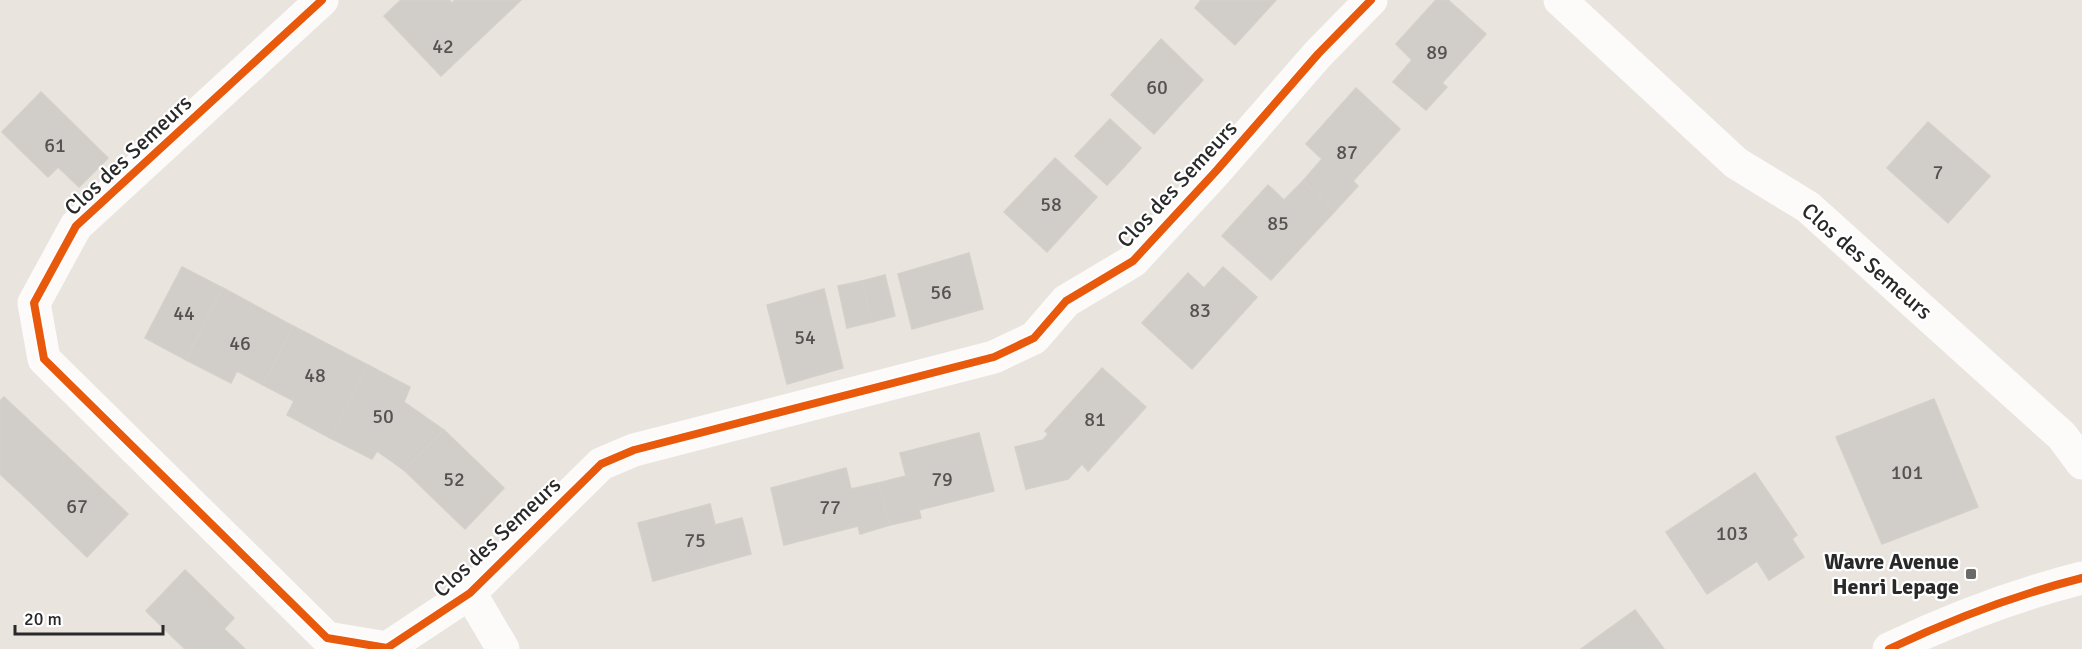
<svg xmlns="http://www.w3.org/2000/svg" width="2082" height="649" font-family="Signika,sans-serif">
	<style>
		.building { fill: #d1ceca; stroke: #d3d0ca; stroke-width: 1.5 }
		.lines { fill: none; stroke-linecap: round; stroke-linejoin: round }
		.minor { stroke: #fcfbfa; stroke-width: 33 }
		.cycleway-casing { stroke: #fff; stroke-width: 11 }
		.cycleway { stroke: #e8590c; stroke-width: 8 }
		.poi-dot { fill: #6c6a68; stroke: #fff; stroke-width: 2 }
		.labels { text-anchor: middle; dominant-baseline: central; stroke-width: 4.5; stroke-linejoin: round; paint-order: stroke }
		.number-label { font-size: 20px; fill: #545352 }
		.street-label { font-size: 22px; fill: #292929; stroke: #fff }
		.poi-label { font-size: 22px; font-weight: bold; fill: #292929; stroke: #fff; text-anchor: end }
	</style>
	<rect width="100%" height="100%" fill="#e9e4de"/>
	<g class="building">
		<polygon points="401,0 449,0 452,3 455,0 521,0 441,76 384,16"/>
		<polygon points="1201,0 1276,0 1235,45 1195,8"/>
		<polygon points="1436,0 1448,0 1486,34 1442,83 1447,87 1426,110 1393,82 1412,60 1396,44"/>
		<polygon points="1161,39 1203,80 1154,134 1111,95"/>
		<polygon points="1356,88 1400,129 1353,181 1358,186 1335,211 1303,181 1322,159 1306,144"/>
		<polygon points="41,92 108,158 79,187 58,167 48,177 2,132"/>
		<polygon points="1110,119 1141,148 1124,167 1092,138"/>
		<polygon points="1928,122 1990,176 1948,223 1887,168"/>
		<polygon points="1092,138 1124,167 1107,185 1075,156"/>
		<polygon points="1055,158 1097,197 1047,252 1004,212"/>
		<polygon points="1303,181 1335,211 1271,280 1222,236 1268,185 1284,200"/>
		<polygon points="969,253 983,309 912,329 898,274"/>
		<polygon points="182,267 223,288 186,360 145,338"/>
		<polygon points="1223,267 1257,297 1192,369 1142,323 1188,273 1204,288"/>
		<polygon points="885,275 895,316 872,322 862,281"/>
		<polygon points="862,281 872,322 847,328 838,286"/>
		<polygon points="223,288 293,326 263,385 237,371 231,383 186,360"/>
		<polygon points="824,289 843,368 787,384 767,305"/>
		<polygon points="293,326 368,365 330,438 287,415 294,401 263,385"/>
		<polygon points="368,365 410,387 404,402 444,430 404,470 377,451 372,459 330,438"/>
		<polygon points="1102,368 1146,407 1088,471 1082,464 1068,479 1026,489 1015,447 1043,440 1048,434 1045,431"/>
		<polygon points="4,397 67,456 26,498 0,474 0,401"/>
		<polygon points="1934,399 1978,507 1882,544 1836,437"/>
		<polygon points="444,430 504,488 465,529 404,470"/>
		<polygon points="979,433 994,491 919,510 921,518 890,525 878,483 906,476 900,453"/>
		<polygon points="67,456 128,514 87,557 26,498"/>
		<polygon points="846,468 851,489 878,483 890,525 860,534 858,526 784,545 771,488"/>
		<polygon points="1755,473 1797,535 1792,539 1804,557 1769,580 1757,561 1707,594 1666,532"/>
		<polygon points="710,504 715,525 742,518 751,554 653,581 638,523"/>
		<polygon points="185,570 234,618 224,629 245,649 185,649 146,611"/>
		<polygon points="1635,610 1664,649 1581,649"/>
	</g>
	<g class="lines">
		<g class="minor">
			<polyline points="322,0 76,226 34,303 44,359 327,638 387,648 470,593 601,464 634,450 994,357 1034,338 1066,301 1133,261 1217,170 1318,54 1371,0"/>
			<polyline points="1560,0 1736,163 1808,207 2062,436 2082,463"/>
			<polyline points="470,593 503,649"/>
			<path d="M1889,649C1952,619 2015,595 2082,578"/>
		</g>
		<defs>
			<g id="cycleway">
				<polyline points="322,0 76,226 34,303 44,359 327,638 387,648 470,593 601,464 634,450 994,357 1034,338 1066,301 1133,261 1217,170 1318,54 1371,0"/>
				<path d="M1889,649C1952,619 2015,595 2082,578"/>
			</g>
		</defs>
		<use href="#cycleway" class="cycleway-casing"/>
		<use href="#cycleway" class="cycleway"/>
	</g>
	<rect class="poi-dot" x="1965" y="568" width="12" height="12" rx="3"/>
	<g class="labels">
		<g class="number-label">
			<text x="443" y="46">42</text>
			<text x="1437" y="52">89</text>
			<text x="1157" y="87">60</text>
			<text x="55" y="145">61</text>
			<text x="1347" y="152">87</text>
			<text x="1938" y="172">7</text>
			<text x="1051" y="204">58</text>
			<text x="1278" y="223">85</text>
			<text x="941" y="292">56</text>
			<text x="1200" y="310">83</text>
			<text x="184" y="313">44</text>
			<text x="805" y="337">54</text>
			<text x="240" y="343">46</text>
			<text x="315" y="375">48</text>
			<text x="383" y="416">50</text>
			<text x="1095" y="419">81</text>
			<text x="1907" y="472">101</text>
			<text x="454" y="479">52</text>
			<text x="942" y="479">79</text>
			<text x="77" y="506">67</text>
			<text x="830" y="507">77</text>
			<text x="1732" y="533">103</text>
			<text x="695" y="540">75</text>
		</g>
		<g class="street-label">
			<text transform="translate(128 155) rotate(-43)">Clos des Semeurs</text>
			<text transform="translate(1177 184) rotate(-47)">Clos des Semeurs</text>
			<text transform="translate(1867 261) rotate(41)">Clos des Semeurs</text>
			<text transform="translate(497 537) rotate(-43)">Clos des Semeurs</text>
		</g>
		<g class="poi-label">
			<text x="1959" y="561">Wavre Avenue<tspan x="1959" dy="25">Henri Lepage</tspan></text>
		</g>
	</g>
	<path d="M15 625v9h148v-9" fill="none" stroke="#292929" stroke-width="3"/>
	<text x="24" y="625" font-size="18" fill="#292929" stroke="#ffffff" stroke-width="4.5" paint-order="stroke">20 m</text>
</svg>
